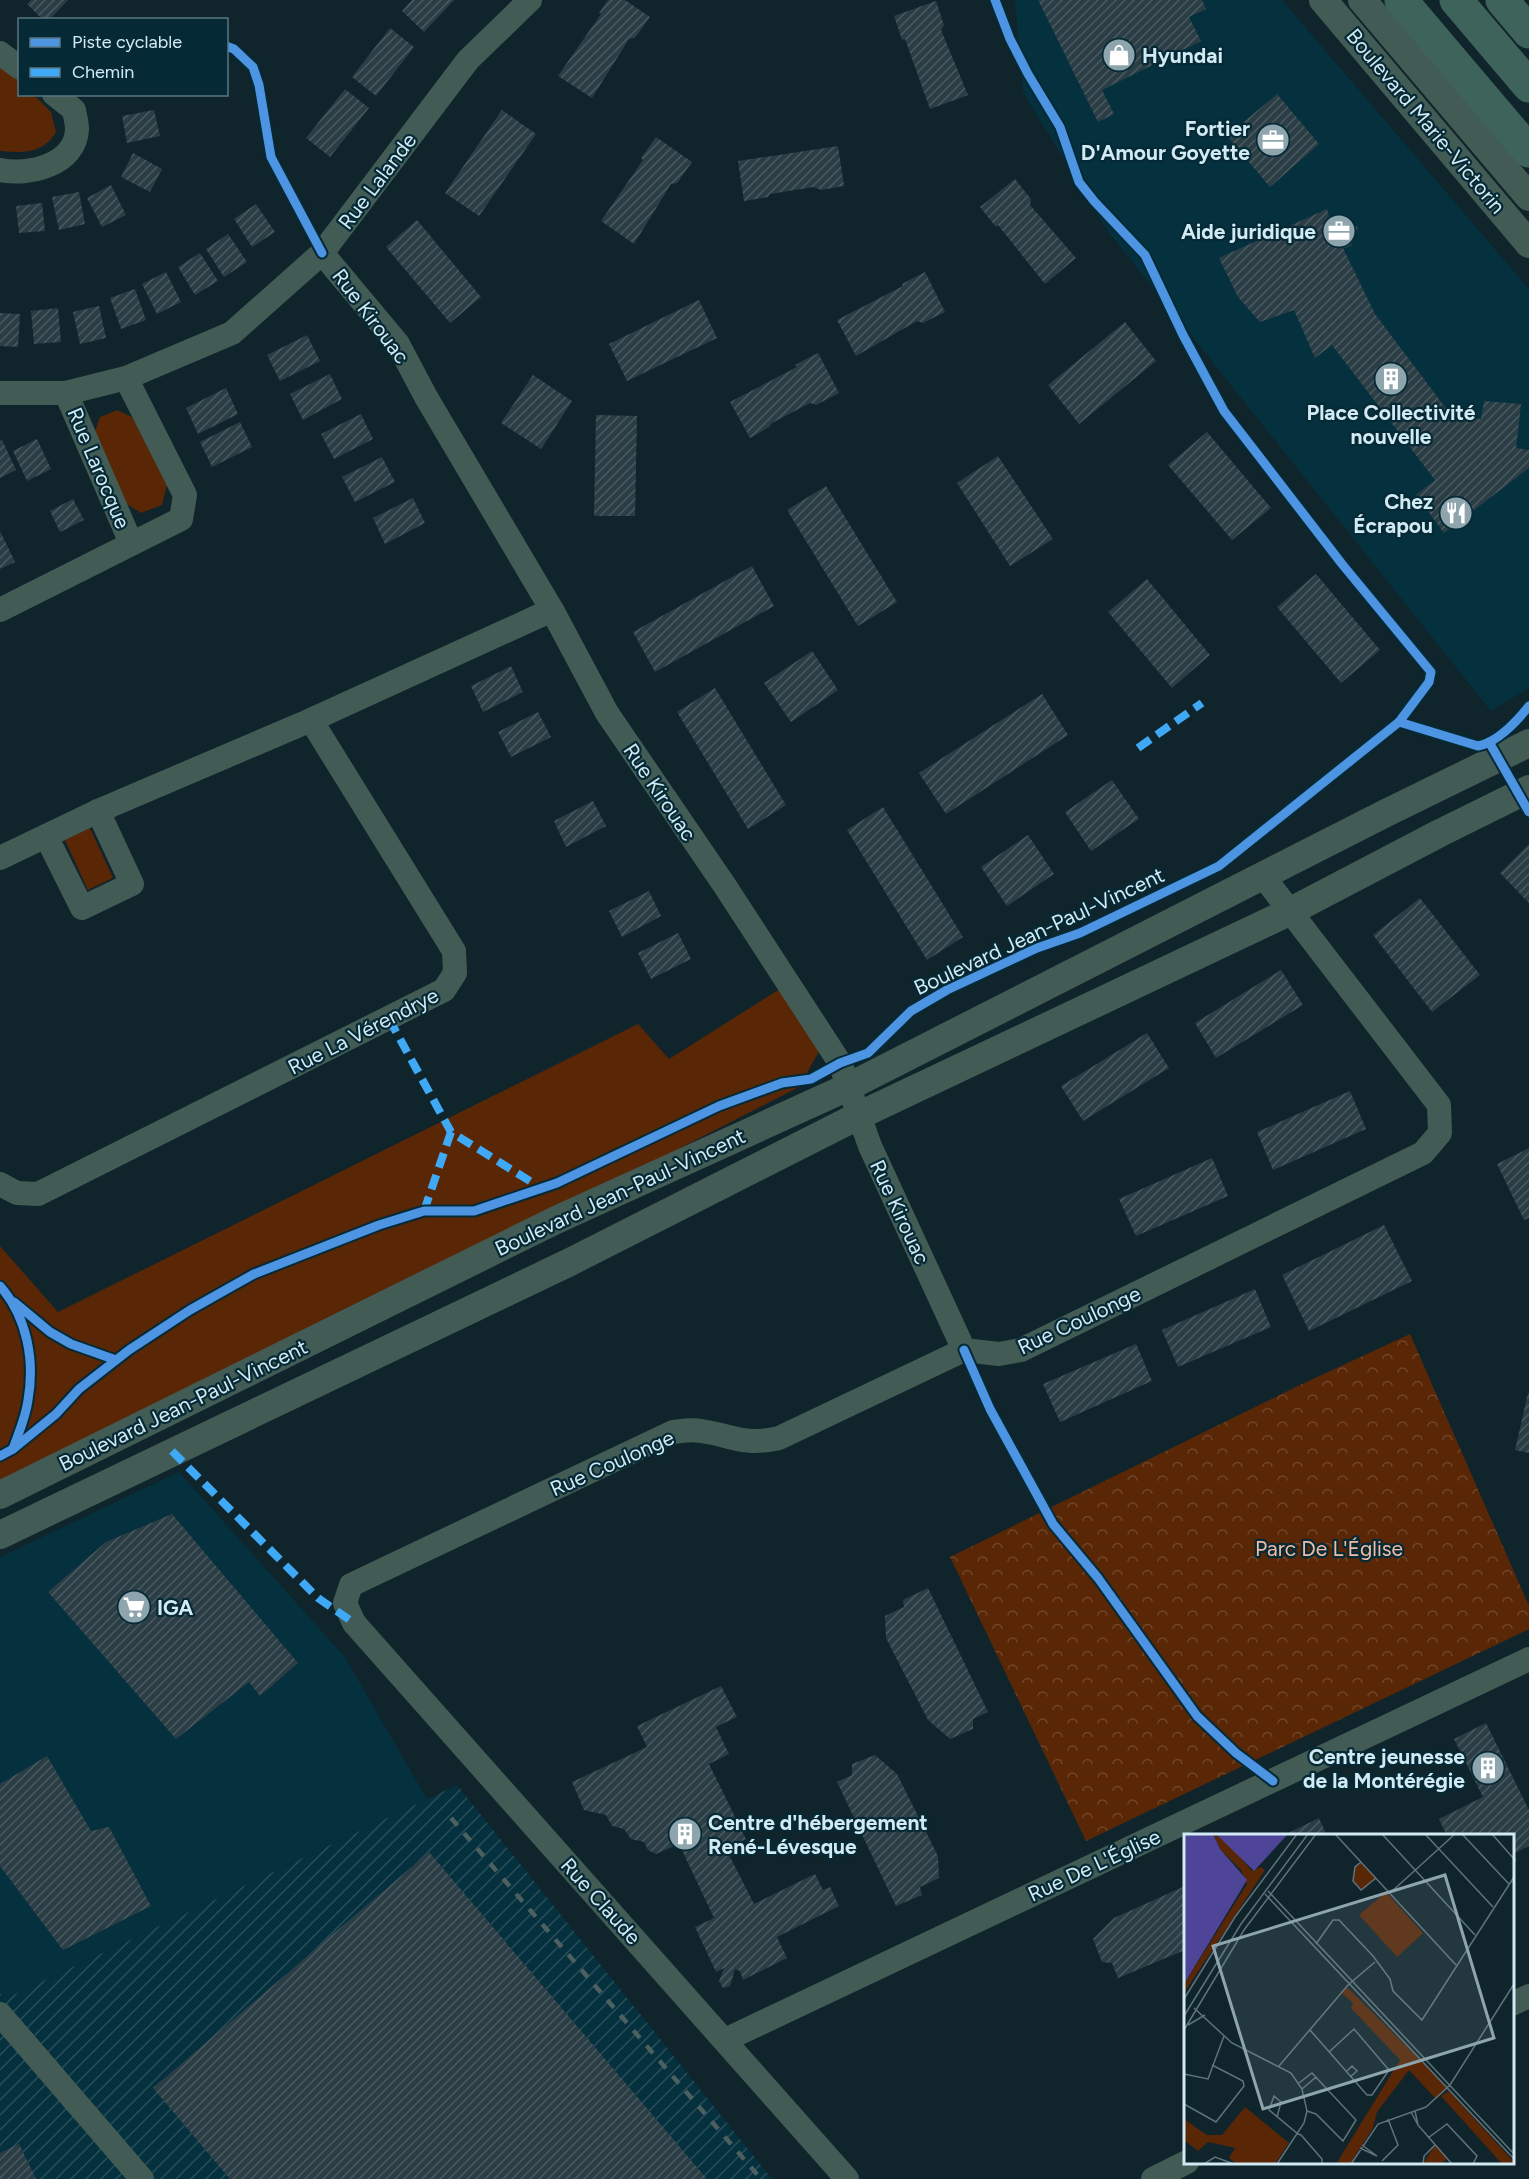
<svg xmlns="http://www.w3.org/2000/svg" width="1529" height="2179" font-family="Figtree,sans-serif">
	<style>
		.built { fill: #05303e }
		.industrial { fill: url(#industrial-furrows) }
		.grass { fill: #592606 }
		.park { fill: url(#park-crowns) }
		.building { fill: url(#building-hatch) }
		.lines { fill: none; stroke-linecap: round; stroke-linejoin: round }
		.minor { stroke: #425c55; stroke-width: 24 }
		.tertiary { stroke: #425c55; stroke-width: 28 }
		.motorway { stroke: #3e635b; stroke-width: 33 }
		.rail { stroke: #4c605f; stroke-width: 4.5; stroke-dasharray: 10 10; stroke-linecap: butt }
		.quiet { stroke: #3fa9f5; stroke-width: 8; stroke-dasharray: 15 8; stroke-linecap: butt }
		.cycleway-casing { stroke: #052a36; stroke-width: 13 }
		.cycleway { stroke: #4d94e3; stroke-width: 9 }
		.labels { text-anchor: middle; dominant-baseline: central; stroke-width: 4.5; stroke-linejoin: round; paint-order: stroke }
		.poi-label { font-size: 21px; font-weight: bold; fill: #d2eaf4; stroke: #052a36; text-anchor: end }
		.street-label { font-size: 21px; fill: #d2eaf4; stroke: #052a36 }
		.park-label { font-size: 21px; fill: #f1bca4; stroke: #052a36 }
		.inset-road { fill: none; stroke: #5e737b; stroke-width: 1.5 }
		.view { fill: #8ea5ae; fill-opacity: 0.15; stroke: #8ea5ae; stroke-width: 3 }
		.inset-edge { fill: none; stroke: #d2eaf4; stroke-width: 3 }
	</style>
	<defs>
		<pattern id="industrial-furrows" width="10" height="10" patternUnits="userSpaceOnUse" patternTransform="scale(1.5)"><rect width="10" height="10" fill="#05303e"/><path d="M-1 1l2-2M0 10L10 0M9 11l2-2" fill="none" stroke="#294e5a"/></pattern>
		<pattern id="park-crowns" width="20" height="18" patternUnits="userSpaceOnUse" patternTransform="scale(1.5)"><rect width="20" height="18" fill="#592606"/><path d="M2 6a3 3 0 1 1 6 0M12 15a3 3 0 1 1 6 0" fill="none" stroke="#70462b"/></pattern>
		<pattern id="building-hatch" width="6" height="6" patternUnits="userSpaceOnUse" patternTransform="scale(1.5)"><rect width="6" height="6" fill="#2c3e45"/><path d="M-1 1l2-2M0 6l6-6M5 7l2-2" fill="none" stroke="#4a5a60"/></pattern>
	</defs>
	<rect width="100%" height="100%" fill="#10242b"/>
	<g class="built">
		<polygon points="1015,0 1282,0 1529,289 1529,688 1491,711 1107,230 1023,92"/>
		<polygon points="179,1472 345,1657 427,1799 5,1999 0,1993 0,1557"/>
	</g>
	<polygon class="industrial" points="457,1785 772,2179 0,2179 0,1993 5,1999"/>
	<g class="grass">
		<path d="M0,61L19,81L20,94L34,95L51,112L56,132C43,154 23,153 0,151Z"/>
		<polygon points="117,410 132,417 167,485 162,505 141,513 122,501 94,434 100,417"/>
		<polygon points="90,828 113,878 88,890 65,840"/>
		<polygon points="783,987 821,1048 799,1087 149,1421 0,1495 0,1246 58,1312 638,1024 669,1059"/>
	</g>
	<polygon class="park" points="1410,1334 1529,1606 1529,1629 1086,1841 950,1557 1300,1385"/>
	<g class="building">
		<polygon points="31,0 68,0 49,20 43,20 27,4"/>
		<polygon points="412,0 454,0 424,32 402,11"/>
		<polygon points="608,0 625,0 650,17 635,38 629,39 592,98 558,76 601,14 599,13"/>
		<polygon points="1038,0 1202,0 1206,9 1189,17 1201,41 1102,90 1114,114 1098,122"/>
		<polygon points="936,1 944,25 941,30 968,95 930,109 905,39 902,40 894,16"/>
		<polygon points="390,28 414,47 376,96 352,77"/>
		<polygon points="345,89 369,108 330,157 306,138"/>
		<polygon points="1277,94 1319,144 1270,187 1227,136"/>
		<polygon points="154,110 160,136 127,143 122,116"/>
		<polygon points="502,110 536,134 479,216 445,193"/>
		<polygon points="656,137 692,162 677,183 671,184 634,244 601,221 643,160 641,158"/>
		<polygon points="838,146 844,186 821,190 814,187 770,194 768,197 744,201 738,161"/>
		<polygon points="133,153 162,169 150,192 121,177"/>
		<polygon points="1015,179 1031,199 1030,205 1076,258 1045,284 998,225 996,227 980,207"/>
		<polygon points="111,185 126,215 102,227 87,198"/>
		<polygon points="79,192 85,224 59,230 52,197"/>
		<polygon points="42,203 45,231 19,233 16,206"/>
		<polygon points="256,204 275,232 252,247 234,219"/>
		<polygon points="1327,209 1329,217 1358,227 1351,246 1343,248 1375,314 1451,415 1481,419 1484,401 1521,404 1516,448 1529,450 1529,468 1444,533 1416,495 1435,480 1332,345 1315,358 1294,310 1260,322 1238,297 1219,258"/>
		<polygon points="417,220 481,297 450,323 386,247"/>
		<polygon points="228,234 247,262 224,277 206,249"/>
		<polygon points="200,253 218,281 195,295 178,267"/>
		<polygon points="166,272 181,302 157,314 142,284"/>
		<polygon points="925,272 945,312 923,323 917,321 856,356 837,320 903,286 902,284"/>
		<polygon points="135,289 146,320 121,329 110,298"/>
		<polygon points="699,300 717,338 627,381 609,344"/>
		<polygon points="99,306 106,338 80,344 73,312"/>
		<polygon points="58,308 61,342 34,344 31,311"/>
		<polygon points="0,313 20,314 18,347 0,346"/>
		<polygon points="1125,322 1156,361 1079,424 1048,385"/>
		<polygon points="307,335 320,361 280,381 267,355"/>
		<polygon points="818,353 839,393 816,405 810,403 772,423 769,427 750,438 730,402 797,367 795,365"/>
		<polygon points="330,374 342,399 303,420 290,394"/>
		<polygon points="533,375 572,401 541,449 501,423"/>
		<polygon points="226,388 238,414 198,434 186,408"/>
		<polygon points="361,414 373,439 334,459 321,434"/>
		<polygon points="596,415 637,416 635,516 594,516"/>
		<polygon points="240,422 252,447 212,467 200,442"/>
		<polygon points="1207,432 1271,508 1232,540 1168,465"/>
		<polygon points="37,439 51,469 27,481 13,451"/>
		<polygon points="2,440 16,470 0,478 0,441"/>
		<polygon points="998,456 1053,539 1010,566 957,483"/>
		<polygon points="382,457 395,482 355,502 342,477"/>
		<polygon points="826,486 897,602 858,626 787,510"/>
		<polygon points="413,498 425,523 385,544 373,518"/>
		<polygon points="73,499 84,520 60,532 50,511"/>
		<polygon points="0,531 15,562 0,569"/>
		<polygon points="752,566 774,606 655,672 633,632"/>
		<polygon points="1316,574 1380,650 1341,683 1277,607"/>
		<polygon points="1147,579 1210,655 1172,688 1108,612"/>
		<polygon points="812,651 838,690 791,722 764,683"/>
		<polygon points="511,666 523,692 483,712 471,686"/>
		<polygon points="715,688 786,805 748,829 677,712"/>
		<polygon points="1042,694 1068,735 946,814 919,773"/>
		<polygon points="538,712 551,737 511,757 498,732"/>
		<polygon points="1112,780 1139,819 1091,851 1065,812"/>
		<polygon points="593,801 606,826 566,847 554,821"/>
		<polygon points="883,807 963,937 927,960 847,830"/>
		<polygon points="1028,835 1054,874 1007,906 981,867"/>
		<polygon points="1529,844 1529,903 1500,873"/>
		<polygon points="649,891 661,916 622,937 609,911"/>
		<polygon points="1420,898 1480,975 1432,1012 1373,935"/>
		<polygon points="678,933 691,959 651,979 638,953"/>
		<polygon points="1281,970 1303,1005 1216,1058 1195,1023"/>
		<polygon points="1147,1033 1169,1068 1083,1121 1061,1086"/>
		<polygon points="1350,1091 1366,1129 1273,1170 1257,1132"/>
		<polygon points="1529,1148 1529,1218 1524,1220 1497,1164"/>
		<polygon points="1212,1158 1228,1196 1136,1236 1119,1199"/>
		<polygon points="1384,1225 1412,1281 1309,1331 1282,1275"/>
		<polygon points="1255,1289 1271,1327 1178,1367 1162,1330"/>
		<polygon points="1136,1344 1152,1381 1060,1422 1043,1384"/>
		<polygon points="1528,1393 1529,1393 1529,1453 1515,1450"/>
		<polygon points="172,1514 298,1663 260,1696 249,1682 176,1739 48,1592 106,1542"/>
		<polygon points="928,1588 988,1712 973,1719 973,1729 950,1739 928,1720 886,1638 885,1616 904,1607 903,1600"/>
		<polygon points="721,1686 737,1717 716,1727 729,1754 709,1764 746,1839 726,1849 754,1904 815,1874 823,1890 830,1887 839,1906 777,1937 787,1958 743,1980 740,1971 735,1969 730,1986 723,1988 719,1981 724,1968 716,1972 695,1927 714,1918 679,1844 656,1854 648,1850 644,1842 631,1839 624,1829 612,1826 606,1815 584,1810 572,1782 647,1747 637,1726"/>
		<polygon points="1486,1723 1529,1810 1529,1846 1513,1854 1517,1861 1512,1863 1512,1836 1447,1836 1439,1819 1483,1797 1454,1739"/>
		<polygon points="875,1755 897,1774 938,1856 939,1878 920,1887 922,1895 896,1906 837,1782 852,1775 852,1764"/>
		<polygon points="47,1756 91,1831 109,1827 151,1906 63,1950 0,1866 0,1784"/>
		<polygon points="1319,1818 1327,1836 1282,1836"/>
		<polygon points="429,1852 707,2179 230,2179 153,2088"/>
		<polygon points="1185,1886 1185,1950 1118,1978 1112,1963 1102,1962 1093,1939 1114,1918"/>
		<polygon points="19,2144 36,2179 0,2179 0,2153"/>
	</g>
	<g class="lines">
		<g class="minor">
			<polyline points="0,53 20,68"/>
			<path d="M0,170C28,176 76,165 77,129C77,123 75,116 74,110L54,94"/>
			<polyline points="322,253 398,344 426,397 552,610 607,713 725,886 840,1063 870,1146 964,1350"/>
			<polyline points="0,393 66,393 126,378 232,333 322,253 468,60 530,0"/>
			<polyline points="66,393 131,543"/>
			<polyline points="0,610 181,519 185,495 126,378"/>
			<polyline points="46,836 82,908 132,884 98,811"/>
			<polyline points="0,858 98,811 311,720 552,610"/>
			<polyline points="0,1184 17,1193 38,1194 444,990 455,973 454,951 311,720"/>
			<polyline points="1512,2004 1529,1996"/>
			<polyline points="0,2014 142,2179"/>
			<polyline points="725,2040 1529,1659"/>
			<path d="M847,2179L354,1623L345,1603L351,1585L673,1432C682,1431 692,1429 701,1431C735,1436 743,1446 779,1438L964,1350L999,1354L1021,1350L1423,1153L1440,1133L1439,1105L1263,876"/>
			<polyline points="1153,2179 1187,2162"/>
		</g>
		<g class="tertiary">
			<polyline points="1323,0 1529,244"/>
			<polyline points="1362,0 1529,197"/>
			<polyline points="0,1495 556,1220 848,1087 1386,813 1529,743"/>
			<polyline points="0,1535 570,1262 858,1116 1289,912 1440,833 1529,789"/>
		</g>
		<g class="motorway">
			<polyline points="1401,0 1529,151"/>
			<polyline points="1456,0 1529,86"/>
			<polyline points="1502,0 1529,32"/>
		</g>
		<polyline class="rail" points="451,1818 761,2179"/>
		<g class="quiet">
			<polyline points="1138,748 1202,703"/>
			<polyline points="389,1019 451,1132 541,1188"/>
			<polyline points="424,1211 451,1132"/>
			<polyline points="172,1451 318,1598 354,1623"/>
		</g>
		<defs>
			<g id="cycleway">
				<polyline points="995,0 1010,39 1028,74 1060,127 1079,182 1094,201 1145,255 1183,335 1224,411 1342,564 1431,672 1429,682 1399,722"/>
				<polyline points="226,46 234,49 253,67 259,85 271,157 322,253"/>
				<polyline points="1489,742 1529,812"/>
				<path d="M0,1286C27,1317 35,1360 28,1400C26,1417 18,1434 13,1449"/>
				<polyline points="14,1302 50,1332 71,1344 116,1360"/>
				<polyline points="964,1350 990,1409 1053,1524 1098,1578 1197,1716 1236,1753 1273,1781"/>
				<path d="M0,1456L13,1449L56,1414L79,1389L129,1350L190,1310L254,1274L379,1225L424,1211H474L557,1183L719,1106L782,1083L811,1079L840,1063L868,1053L911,1011L947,990L1037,948L1080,933L1219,866L1399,722L1478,746C1498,742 1517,721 1529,706"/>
			</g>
		</defs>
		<use href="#cycleway" class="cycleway-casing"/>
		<use href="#cycleway" class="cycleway"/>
	</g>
	<defs>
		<symbol id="shop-disc" viewBox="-11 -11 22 22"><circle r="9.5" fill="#8ea5ae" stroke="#052a36"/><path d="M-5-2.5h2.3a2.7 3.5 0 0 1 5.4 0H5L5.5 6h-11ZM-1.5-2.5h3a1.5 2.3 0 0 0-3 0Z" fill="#fff"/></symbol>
		<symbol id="office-disc" viewBox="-11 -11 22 22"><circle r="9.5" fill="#8ea5ae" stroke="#052a36"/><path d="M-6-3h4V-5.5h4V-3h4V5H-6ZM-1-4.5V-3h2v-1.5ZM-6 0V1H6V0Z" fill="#fff"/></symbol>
		<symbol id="building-disc" viewBox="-11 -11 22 22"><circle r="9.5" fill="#8ea5ae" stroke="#052a36"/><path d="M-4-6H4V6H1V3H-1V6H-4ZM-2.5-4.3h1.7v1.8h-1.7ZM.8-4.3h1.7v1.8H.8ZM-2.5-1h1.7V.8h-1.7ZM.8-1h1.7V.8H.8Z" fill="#fff"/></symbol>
		<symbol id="restaurant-disc" viewBox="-11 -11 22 22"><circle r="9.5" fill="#8ea5ae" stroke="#052a36"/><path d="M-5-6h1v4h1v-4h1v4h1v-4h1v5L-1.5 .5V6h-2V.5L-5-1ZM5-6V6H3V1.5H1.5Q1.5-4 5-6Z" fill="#fff"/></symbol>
		<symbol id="supermarket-disc" viewBox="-11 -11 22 22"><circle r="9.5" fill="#8ea5ae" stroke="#052a36"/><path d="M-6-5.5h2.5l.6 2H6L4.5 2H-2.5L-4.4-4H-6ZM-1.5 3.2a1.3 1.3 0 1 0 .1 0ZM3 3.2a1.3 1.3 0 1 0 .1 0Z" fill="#fff"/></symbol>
	</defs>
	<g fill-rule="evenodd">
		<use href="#shop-disc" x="1100" y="36" width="38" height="38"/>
		<use href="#office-disc" x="1254" y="121" width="38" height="38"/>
		<use href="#office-disc" x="1320" y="212" width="38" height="38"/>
		<use href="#building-disc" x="1372" y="360" width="38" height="38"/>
		<use href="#restaurant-disc" x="1437" y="494" width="38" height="38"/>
		<use href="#supermarket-disc" x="115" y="1588" width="38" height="38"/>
		<use href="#building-disc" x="1469" y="1749" width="38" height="38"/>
		<use href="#building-disc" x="666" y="1815" width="38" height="38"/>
	</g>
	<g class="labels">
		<g class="poi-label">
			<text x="1142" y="55" text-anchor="start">Hyundai</text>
			<text x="1250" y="128">Fortier<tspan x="1250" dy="24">D'Amour Goyette</tspan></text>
			<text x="1316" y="231">Aide juridique</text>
			<text x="1391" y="412" text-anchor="middle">Place Collectivité<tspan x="1391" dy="24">nouvelle</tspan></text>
			<text x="1433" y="501">Chez<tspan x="1433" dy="24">Écrapou</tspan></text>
			<text x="157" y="1607" text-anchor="start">IGA</text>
			<text x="1465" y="1756">Centre jeunesse<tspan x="1465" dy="24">de la Montérégie</tspan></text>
			<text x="708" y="1822" text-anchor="start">Centre d'hébergement<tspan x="708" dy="24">René-Lévesque</tspan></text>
		</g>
		<g class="street-label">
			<text transform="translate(1426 121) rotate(50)">Boulevard Marie-Victorin</text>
			<text transform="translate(377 181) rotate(-53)">Rue Lalande</text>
			<text transform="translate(371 316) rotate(53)">Rue Kirouac</text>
			<text transform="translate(99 468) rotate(67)">Rue Larocque</text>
			<text transform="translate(660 792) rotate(56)">Rue Kirouac</text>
			<text transform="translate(1039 931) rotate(-25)">Boulevard Jean-Paul-Vincent</text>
			<text transform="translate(363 1031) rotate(-27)">Rue La Vérendrye</text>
			<text transform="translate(620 1192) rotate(-25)">Boulevard Jean-Paul-Vincent</text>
			<text transform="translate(900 1212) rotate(65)">Rue Kirouac</text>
			<text transform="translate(1079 1320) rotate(-25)">Rue Coulonge</text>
			<text transform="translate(183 1405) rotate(-26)">Boulevard Jean-Paul-Vincent</text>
			<text transform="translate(612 1463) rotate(-24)">Rue Coulonge</text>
			<text transform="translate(1094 1865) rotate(-25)">Rue De L'Église</text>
			<text transform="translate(601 1901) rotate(48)">Rue Claude</text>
		</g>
		<g class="park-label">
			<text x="1329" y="1548">Parc De L'Église</text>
		</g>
	</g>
	<g transform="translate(1184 1834)">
		<rect width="330" height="330" fill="#10242b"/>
		<path d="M177,28L192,44L179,56L169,47L171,33ZM163,153L264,254L252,265L225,236L193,278L189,294L166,330H152L216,226L167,174L169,169L158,159ZM265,257L330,328V330H318L257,262Z" fill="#592606"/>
		<path d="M29,0L40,5L68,37L77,33L81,36L0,159V150L63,50L57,36L36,15ZM202,58L239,99L213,123L175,81ZM61,273L105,309L91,330H53L45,324L51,314L24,308L14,317L0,306V285L23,301H38ZM251,311L263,325L256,330H239Z" fill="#592606"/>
		<path d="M0,0H29L36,15L63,46L0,150ZM32,0H104L70,37Z" fill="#4f4598"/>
		<path class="inset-road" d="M151,0L272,131M198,0L291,101M241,0L309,73M278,0L325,50M308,0L330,25M177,28L171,33L169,47L177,56L192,44M84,57L330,320M206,59L271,0M81,60L330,325M132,110L149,86H155L189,122L206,145L209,157L238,186L330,43M0,165L51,83L113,0M10,174L48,209L107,239L118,255L123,277L120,289L93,330M0,182L57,90L124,0M4,191L21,181M0,196L60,96L132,0M126,196L183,261H188L205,236L170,195L145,218M95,232L164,151L191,128M162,238L168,232L173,237L166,243M0,240L24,245L40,202M115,249L128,239L172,286L159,307L132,280L123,277M118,255L132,243M0,270L32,288L60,252L59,247L28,231M227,278L234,291L231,277M93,283L97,268L90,262L85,276L114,300L117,301L138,325V330M234,291L268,330M244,304L263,290L293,322L289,330M176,314L193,322L178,311M198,327L214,311L204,285M20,330L31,323L50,330M167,330L194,290L242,273L266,251L330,150M239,330L240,322L251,311"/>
		<path class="view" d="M261,41L310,204L79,275L29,112Z"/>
		<rect width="330" height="330" class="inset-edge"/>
	</g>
	<rect x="18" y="18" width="210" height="78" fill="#052a36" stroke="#577782" stroke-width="1.5"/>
	<rect x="30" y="38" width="30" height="9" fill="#4d94e3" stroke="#577782" stroke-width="1.5"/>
	<text x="72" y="48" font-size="18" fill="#d2eaf4">Piste cyclable</text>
	<rect x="30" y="68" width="30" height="9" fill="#3fa9f5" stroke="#577782" stroke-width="1.5"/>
	<text x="72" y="78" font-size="18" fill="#d2eaf4">Chemin</text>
</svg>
